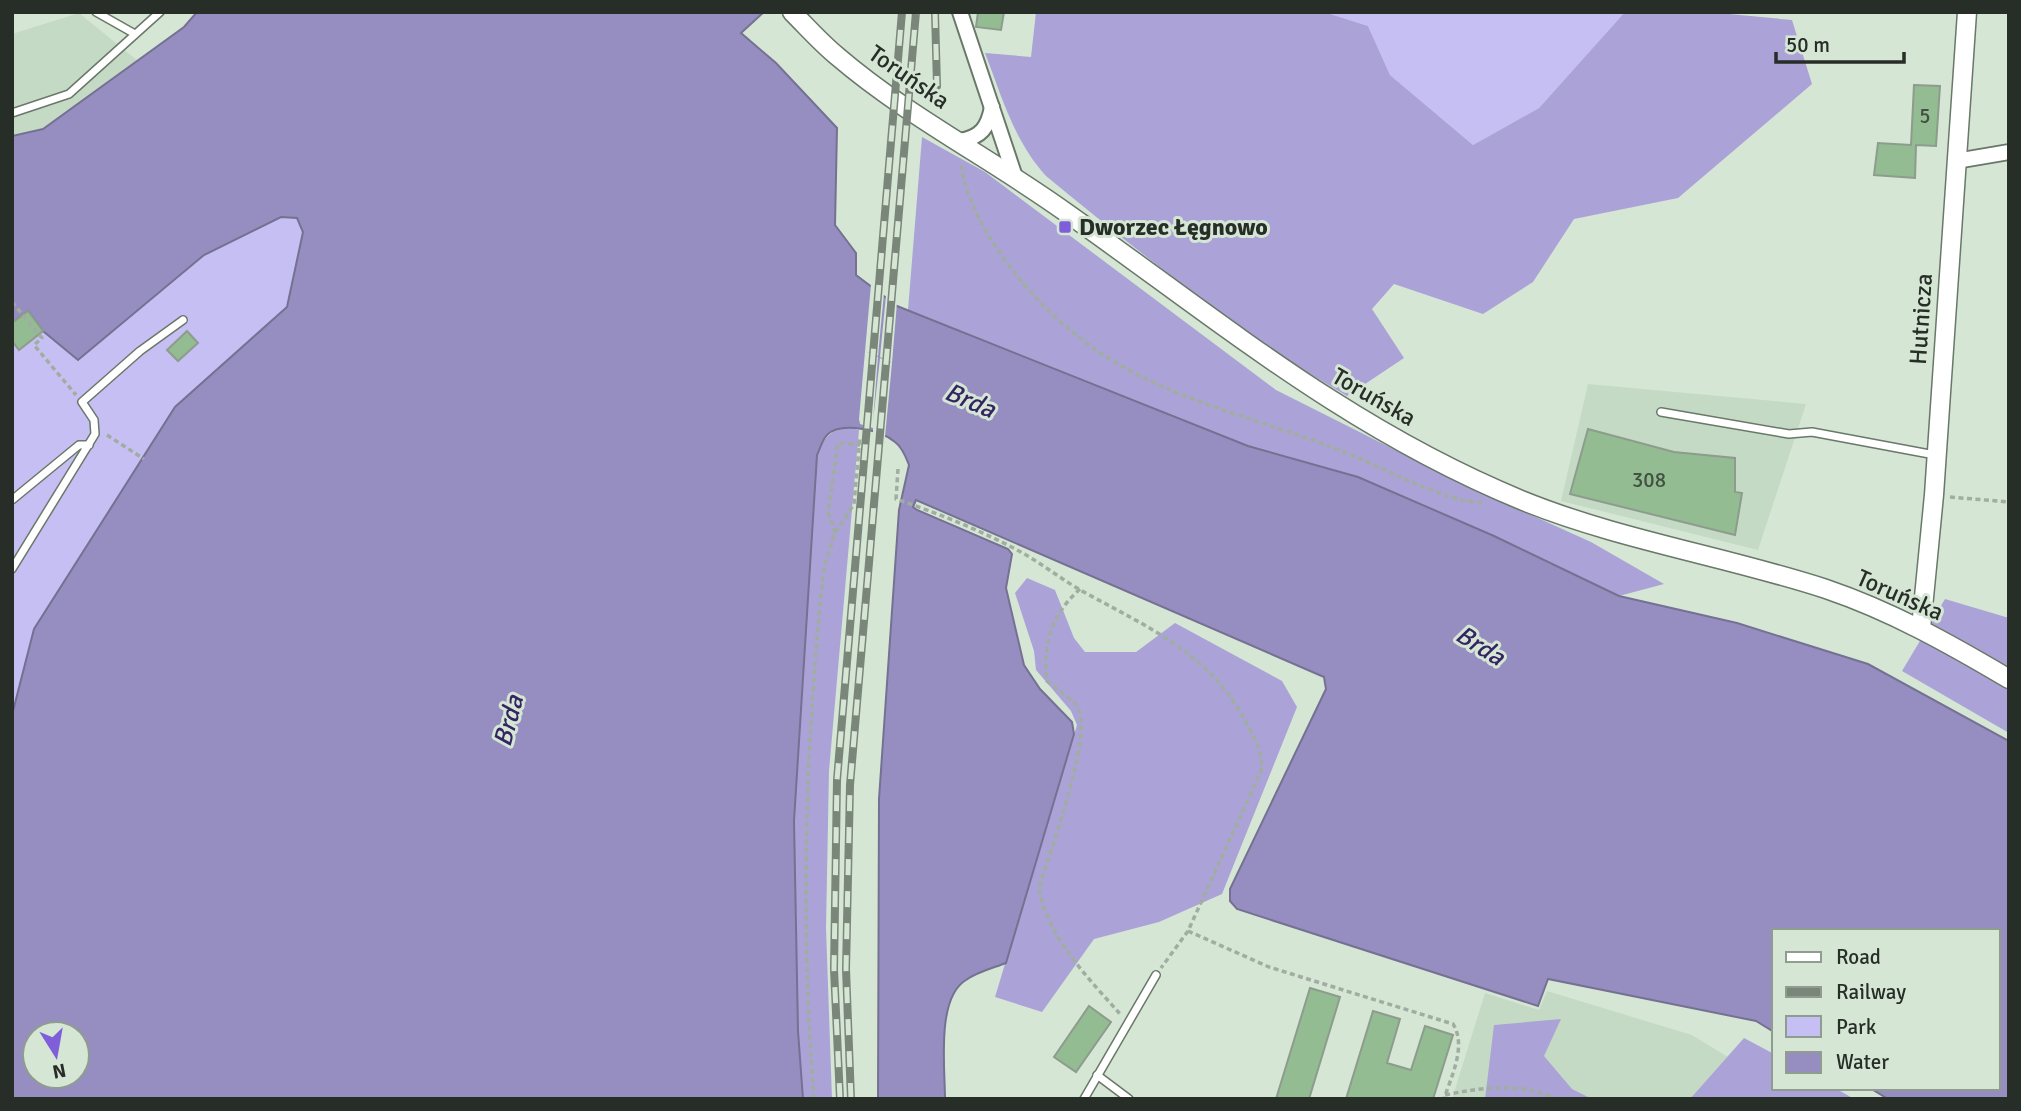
<svg xmlns="http://www.w3.org/2000/svg" width="2021" height="1111" font-family="Signika,sans-serif">
	<style>
		.built { fill: #c5dac5 }
		.green { fill: #c6bff3 }
		.forest { fill: #aba3d7 }
		.water { fill: #968ec0; stroke: #757192; stroke-width: 2; fill-rule: evenodd }
		.pier { fill: #d5e6d5 }
		.building { fill: #93bc93; stroke: #8d9c8d; stroke-width: 2 }
		.lines { fill: none; stroke-linecap: round; stroke-linejoin: round }
		.service-casing { stroke: #697869; stroke-width: 10 }
		.minor-casing { stroke: #697869; stroke-width: 18 }
		.tertiary-casing { stroke: #697869; stroke-width: 21 }
		.path { stroke: #a0ada0; stroke-width: 3.5; stroke-dasharray: 5 3.5; stroke-linecap: butt }
		.service { stroke: #fff; stroke-width: 7 }
		.minor { stroke: #fff; stroke-width: 14 }
		.tertiary { stroke: #fff; stroke-width: 18 }
		.rail-casing { stroke: #7b867b; stroke-width: 8 }
		.rail { stroke: #d5e6d5; stroke-width: 5; stroke-dasharray: 16; stroke-linecap: butt }
		.poi-dot { fill: #7e5fd9; stroke: #d5e6d5; stroke-width: 2.5 }
		.labels { text-anchor: middle; dominant-baseline: central; stroke-width: 6; stroke-linejoin: round; paint-order: stroke }
		.number-label { font-size: 21px; fill: #425142 }
		.street-label { font-size: 24px; fill: #272d27; stroke: #d5e6d5 }
		.poi-label { font-size: 24px; font-weight: bold; fill: #272d27; stroke: #d5e6d5; text-anchor: start }
		.water-label { font-size: 26px; font-style: italic; fill: #342461; stroke: #d5e6d5 }
	</style>
	<rect width="100%" height="100%" fill="#d5e6d5"/>
	<g class="built">
		<polygon points="79,13 138,61 42,129 12,136 12,34"/>
		<polygon points="1588,384 1806,404 1758,550 1561,501"/>
		<polygon points="1547,991 1692,1035 1774,1085 1774,1088 1797,1099 1452,1099 1485,993 1539,1010"/>
	</g>
	<g class="green">
		<polygon points="1324,12 1625,12 1539,108 1473,145 1390,75 1368,26"/>
		<polygon points="281,217 297,218 303,232 287,307 175,407 34,629 12,715 12,322 28,311 78,360 204,255"/>
	</g>
	<g class="forest">
		<path d="M1036,12H1324L1368,26L1390,75L1473,145L1539,108L1625,12H1708L1792,20L1812,84L1678,198L1574,219L1533,282L1483,314L1394,284L1372,309L1404,358L1347,396C1239,332 1142,255 1046,176C1014,141 1002,97 985,53L1031,57Z"/>
		<polygon points="922,137 985,172 1276,390 1471,488 1591,542 1664,584 1619,596 1494,536 1358,477 1248,446 908,310"/>
		<path d="M850,428L859,430L829,771L826,928L832,1099H803L798,1031L794,821L817,455C824,437 831,429 850,428Z"/>
		<polygon points="1027,578 1055,590 1074,638 1085,652 1136,652 1175,623 1282,681 1297,707 1222,894 1159,922 1094,939 1042,1012 995,997 1077,725 1071,711 1036,670 1034,651 1015,593"/>
		<polygon points="1945,599 2009,618 2009,733 1902,671"/>
		<polygon points="1561,1019 1544,1056 1572,1089 1592,1099 1485,1099 1494,1025"/>
		<polygon points="1744,1038 1774,1054 1774,1088 1835,1088 1854,1099 1690,1099"/>
	</g>
	<path class="water" d="M197,12H764L741,33L776,63L837,128L835,225L856,253V275L897,306L1248,446L1358,477L1494,536L1619,596L1737,623L1868,664L2009,741V1099H1888L1870,1088H1998V931H1774V1032L1756,1021L1548,979L1538,1006L1237,909L1230,901V889L1326,689L1324,677L916,500L913,507L917,510L1008,549L1012,554L1006,588L1024,665L1040,689L1072,722L1074,734L1006,963C993,968 977,972 966,980C936,998 945,1068 945,1099H878L879,799L899,510L909,465C906,457 902,447 895,442C881,430 841,421 827,435C822,440 820,449 817,455L794,821L798,1031L803,1099H12V715L34,629L175,407L287,307L303,232L297,218L281,217L204,255L78,360L43,331L28,311L12,323V136L43,129L184,27ZM35,1034H77V1076H35Z"/>
	<g class="pier">
		<polygon points="871,284 884,293 878,356 865,351 878,357 873,421 880,358 892,363 885,437 873,434 873,428 860,424 859,419"/>
		<polygon points="886,295 897,302 892,363 880,357"/>
	</g>
	<g class="building">
		<polygon points="978,12 1004,12 1001,30 976,27"/>
		<polygon points="1914,85 1940,86 1936,146 1916,145 1915,178 1874,175 1878,143 1911,145"/>
		<polygon points="28,311 43,331 19,350 12,341 12,323"/>
		<polygon points="187,331 198,343 178,361 167,350"/>
		<polygon points="1588,429 1674,452 1735,458 1735,492 1742,493 1735,535 1570,494"/>
		<polygon points="1310,988 1340,997 1309,1099 1276,1099"/>
		<polygon points="1089,1006 1111,1022 1076,1072 1054,1057"/>
		<polygon points="1373,1011 1400,1019 1387,1063 1411,1070 1425,1026 1453,1035 1433,1099 1346,1099"/>
	</g>
	<g class="lines">
		<defs>
			<g id="service">
				<polyline points="96,12 135,34"/>
				<polyline points="12,113 69,94 160,12"/>
				<polyline points="1661,412 1789,434 1812,432 1935,455"/>
				<polyline points="12,500 79,445 89,445"/>
				<polyline points="12,569 95,434 94,420 82,402 140,351 183,320"/>
				<polyline points="1097,1075 1129,1099"/>
				<polyline points="1084,1099 1156,975"/>
			</g>
			<g id="minor">
				<polyline points="960,12 1015,177"/>
				<path d="M960,141C981,137 988,128 992,107"/>
				<polyline points="1956,161 2009,152"/>
			</g>
			<g id="tertiary">
				<path d="M792,12C807,27 821,43 837,56C907,116 990,158 1064,211C1216,318 1346,428 1521,500C1619,540 1725,556 1826,589C1891,611 1950,644 2009,679"/>
				<polyline points="1921,628 1934,495 1967,12"/>
			</g>
		</defs>
		<use href="#service" class="service-casing"/>
		<use href="#minor" class="minor-casing"/>
		<use href="#tertiary" class="tertiary-casing"/>
		<g class="path">
			<path d="M961,165C968,206 991,244 1018,277C1113,393 1214,401 1344,452C1378,465 1450,505 1483,502"/>
			<polyline points="12,302 42,338 34,345 76,395"/>
			<polyline points="107,435 144,459"/>
			<path d="M898,469L896,499C937,513 980,530 1019,551C1041,563 1061,579 1082,591C1149,628 1212,654 1248,726C1256,742 1264,754 1261,771L1188,931L1161,968"/>
			<polyline points="1950,497 2009,502"/>
			<polyline points="835,533 828,512 838,443 860,445"/>
			<path d="M1080,589C1052,614 1042,644 1047,681C1056,689 1074,699 1079,710C1092,737 1049,855 1039,888C1047,937 1089,979 1121,1015"/>
			<path d="M1188,931L1269,967L1453,1024C1467,1046 1451,1077 1444,1099"/>
			<path d="M1445,1095C1485,1087 1519,1082 1557,1099"/>
			<path d="M814,1099C800,922 805,743 824,567L835,533L854,504L860,436"/>
		</g>
		<use href="#service" class="service"/>
		<use href="#minor" class="minor"/>
		<use href="#tertiary" class="tertiary"/>
		<defs>
			<g id="rail">
				<polyline points="935,12 937,86"/>
				<polyline points="840,1099 834,969 837,780 902,12"/>
				<polyline points="851,1099 846,969 850,785 916,12"/>
			</g>
		</defs>
		<use href="#rail" class="rail-casing"/>
		<use href="#rail" class="rail"/>
	</g>
	<rect class="poi-dot" x="1058" y="220" width="14" height="14" rx="3.5"/>
	<g class="labels">
		<g class="number-label">
			<text x="1925" y="116">5</text>
			<text x="1649" y="480">308</text>
		</g>
		<g class="street-label">
			<text transform="translate(909 77) rotate(35)">Toruńska</text>
			<text transform="translate(1921 319) rotate(-86)">Hutnicza</text>
			<text transform="translate(1374 397) rotate(30)">Toruńska</text>
			<text transform="translate(1900 595) rotate(24)">Toruńska</text>
		</g>
		<g class="poi-label">
			<text x="1079" y="227">Dworzec Łęgnowo</text>
		</g>
		<g class="water-label">
			<text transform="translate(970 401) rotate(23)">Brda</text>
			<text transform="translate(1480 646) rotate(32)">Brda</text>
			<text transform="translate(509 721) rotate(-75)">Brda</text>
		</g>
	</g>
	<rect width="2021" height="1111" fill="none" stroke="#272d27" stroke-width="28"/>
	<rect x="1772" y="929" width="228" height="161" fill="#d5e6d5" stroke="#8f9c8f" stroke-width="2"/>
	<rect x="1786" y="952" width="35" height="10" fill="#ffffff" stroke="#8f9c8f" stroke-width="2"/>
	<text x="1836" y="964" font-size="21" fill="#272d27">Road</text>
	<rect x="1786" y="987" width="35" height="10" fill="#7b867b" stroke="#8f9c8f" stroke-width="2"/>
	<text x="1836" y="999" font-size="21" fill="#272d27">Railway</text>
	<rect x="1786" y="1016" width="35" height="21" fill="#c6bff3" stroke="#8f9c8f" stroke-width="2"/>
	<text x="1836" y="1034" font-size="21" fill="#272d27">Park</text>
	<rect x="1786" y="1052" width="35" height="21" fill="#968ec0" stroke="#8f9c8f" stroke-width="2"/>
	<text x="1836" y="1069" font-size="21" fill="#272d27">Water</text>
	<g transform="translate(56 1055) rotate(169)"><circle r="33" fill="#d5e6d5" stroke="#8f9c8f" stroke-width="2"/>
	<path d="M0-5L12 26L0 18L-12 26Z" fill="#7e5fd9"/>
	<text y="-10" font-size="19" font-weight="bold" text-anchor="middle" fill="#272d27">N</text>
	</g>
	<path d="M1776 52v10h128v-10" fill="none" stroke="#272d27" stroke-width="3.5"/>
	<text x="1786" y="52" font-size="21" fill="#272d27" stroke="#d5e6d5" stroke-width="5" paint-order="stroke">50 m</text>
</svg>
